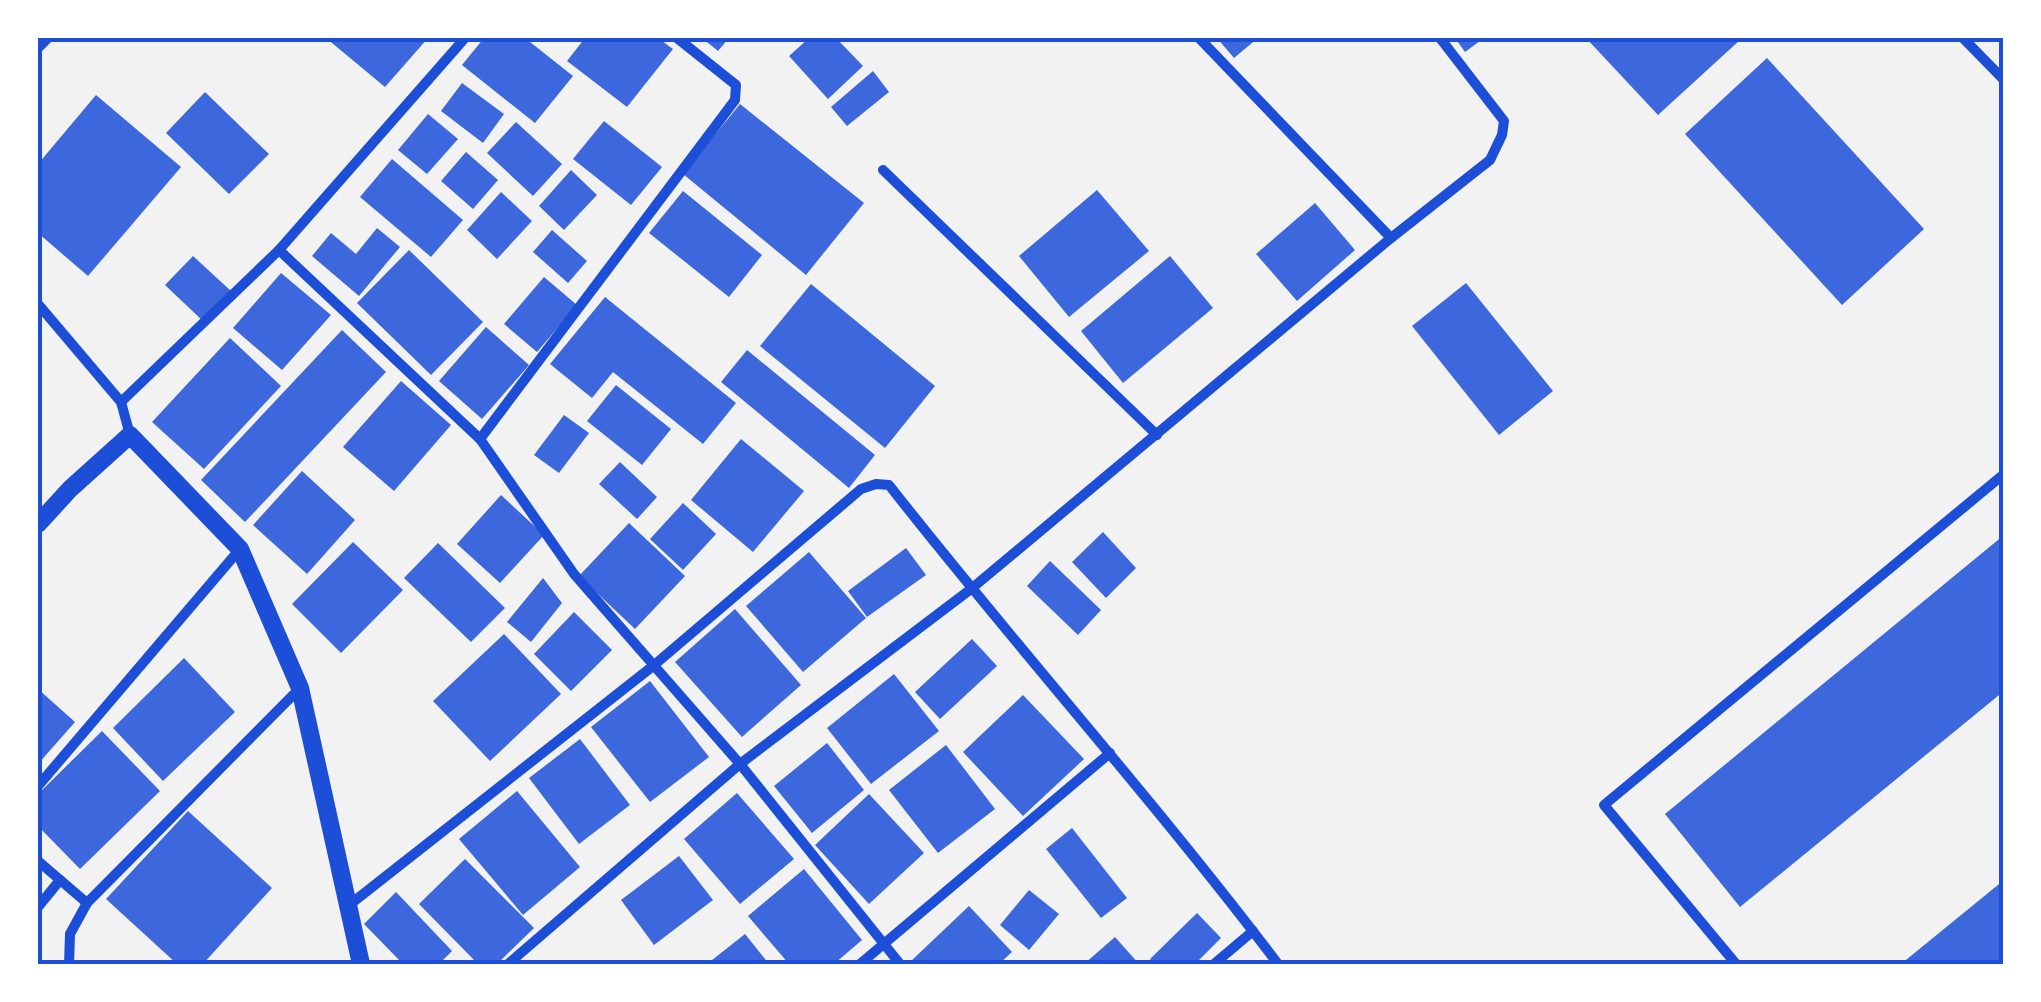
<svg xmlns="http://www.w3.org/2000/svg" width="2041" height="1002" font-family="Commissioner,sans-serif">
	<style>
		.building { fill: #3d67dc }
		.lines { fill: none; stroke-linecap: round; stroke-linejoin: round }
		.minor { stroke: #1d4ed8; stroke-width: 10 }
		.tertiary { stroke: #1d4ed8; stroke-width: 18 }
		.neatline { fill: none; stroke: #1d4ed8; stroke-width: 4 }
	</style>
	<rect width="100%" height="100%" fill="#f2f2f2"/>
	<g class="building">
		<polygon points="326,38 428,38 385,87"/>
		<polygon points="484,38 525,38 573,76 535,123 462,65"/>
		<polygon points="585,38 658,38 673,49 627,107 567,61"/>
		<polygon points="702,38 729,38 718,51"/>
		<polygon points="809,38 836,38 863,66 828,99 789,56"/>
		<polygon points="1217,38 1258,38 1234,58"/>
		<polygon points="1455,38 1484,38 1465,52"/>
		<polygon points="1586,38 1738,38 1740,40 1658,115"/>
		<polygon points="1767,58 1924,229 1842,305 1685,134"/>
		<polygon points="873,71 889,92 847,126 831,107"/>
		<polygon points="462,83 504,114 483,143 441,111"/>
		<polygon points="205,92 269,154 229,194 166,133"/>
		<polygon points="96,95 181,167 88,276 38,233 38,164"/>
		<polygon points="740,104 864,203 806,275 683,174"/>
		<polygon points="428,114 458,139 427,174 398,150"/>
		<polygon points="604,121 662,167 631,205 573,159"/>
		<polygon points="516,122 562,164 533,196 487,153"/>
		<polygon points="466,152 498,180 473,209 441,181"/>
		<polygon points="392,159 463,220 431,257 360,197"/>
		<polygon points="571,170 597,195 564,230 539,206"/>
		<polygon points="1097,190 1149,251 1069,317 1019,256"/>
		<polygon points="683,191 762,255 729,297 649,233"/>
		<polygon points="501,192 532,221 497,259 467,230"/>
		<polygon points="1315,203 1355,250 1297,301 1256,254"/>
		<polygon points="377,228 400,247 359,296 312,256 331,233 356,254"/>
		<polygon points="552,230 587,261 568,283 533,252"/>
		<polygon points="409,250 483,322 431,375 357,303"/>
		<polygon points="193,256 231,291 203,321 165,285"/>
		<polygon points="1170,256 1213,308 1123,383 1081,331"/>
		<polygon points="281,273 331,315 282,370 233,328"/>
		<polygon points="544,277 577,305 537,352 504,324"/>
		<polygon points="1466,283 1553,391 1499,435 1412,326"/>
		<polygon points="811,284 935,386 885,448 760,346"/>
		<polygon points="605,297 736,403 703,444 613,372 592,398 550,364"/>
		<polygon points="486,327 529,365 482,419 439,381"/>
		<polygon points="342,330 386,372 245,522 201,480"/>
		<polygon points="230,338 281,386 204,469 152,422"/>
		<polygon points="747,350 875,455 849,488 721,382"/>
		<polygon points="401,381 451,425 394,491 343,447"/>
		<polygon points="616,385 671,429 642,465 587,421"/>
		<polygon points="564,415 589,433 559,473 534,455"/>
		<polygon points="741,439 804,491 753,552 691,500"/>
		<polygon points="620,462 657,497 637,519 599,484"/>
		<polygon points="302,471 355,520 307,574 253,525"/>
		<polygon points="501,495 544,535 500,583 457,544"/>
		<polygon points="683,503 716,534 683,570 650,539"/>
		<polygon points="629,523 685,576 635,629 579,576"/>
		<polygon points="1103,532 1136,568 1106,598 1072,562"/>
		<polygon points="2004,535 2004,691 1740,907 1665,814"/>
		<polygon points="353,542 403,590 341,653 292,604"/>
		<polygon points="438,543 505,608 471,642 404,578"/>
		<polygon points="906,548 926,575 867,617 848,591"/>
		<polygon points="809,552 866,618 803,672 746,606"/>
		<polygon points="1050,561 1101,610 1078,635 1027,586"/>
		<polygon points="543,578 562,603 531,642 507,622"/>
		<polygon points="735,609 801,685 742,737 675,662"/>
		<polygon points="574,612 612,650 571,691 534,654"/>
		<polygon points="504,634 561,694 490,761 433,701"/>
		<polygon points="972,639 997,666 940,719 915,692"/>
		<polygon points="184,658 235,712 163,781 113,728"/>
		<polygon points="894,674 939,731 871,784 827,728"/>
		<polygon points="650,681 709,757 650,802 591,727"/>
		<polygon points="38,689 75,722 38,764"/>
		<polygon points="1023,695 1084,759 1023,816 963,752"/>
		<polygon points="102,731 160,791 80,869 38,826 38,794"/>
		<polygon points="580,739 630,805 579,844 529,778"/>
		<polygon points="827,743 864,790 812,833 774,786"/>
		<polygon points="946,745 995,809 938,853 889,790"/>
		<polygon points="517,791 580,867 523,915 459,839"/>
		<polygon points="737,793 794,859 740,904 684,839"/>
		<polygon points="869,794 924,853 869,904 815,845"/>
		<polygon points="188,811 272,888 203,964 177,964 106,899"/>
		<polygon points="1072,828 1127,898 1101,918 1046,849"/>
		<polygon points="679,856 713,900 654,945 621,900"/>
		<polygon points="465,859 534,928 497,964 478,964 419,904"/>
		<polygon points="804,869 862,940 834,964 789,964 748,916"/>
		<polygon points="2004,880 2004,964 1901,964"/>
		<polygon points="1029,890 1059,914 1029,950 1000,925"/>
		<polygon points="396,892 452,951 439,964 403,964 364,924"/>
		<polygon points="969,906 1012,952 999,964 912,964 910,962"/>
		<polygon points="1197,913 1221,938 1195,964 1155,964 1150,959"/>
		<polygon points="745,934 769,964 707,964"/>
		<polygon points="1115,937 1139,964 1084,964"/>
	</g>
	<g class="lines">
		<g class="minor">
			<polyline points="1963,38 2004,80"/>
			<polyline points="38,48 48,38"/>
			<polyline points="883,170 1157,435"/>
			<polyline points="1391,238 1490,160 1502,135 1504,121 1440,38"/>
			<polyline points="279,250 480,439 574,574 740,764 900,964"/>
			<polyline points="38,304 121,402 130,435"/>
			<polyline points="121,402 279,250 465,38"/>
			<polyline points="480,439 735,100 736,85 677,38"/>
			<polyline points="38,786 240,549"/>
			<polyline points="38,861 87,903"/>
			<path d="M348,906L653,666L861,489L876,484L889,485C1016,647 1154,800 1278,964"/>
			<polyline points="38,907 60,880"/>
			<polyline points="69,964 70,934 87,903 300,688"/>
			<polyline points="508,964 740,764 971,589 1391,238 1199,38"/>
			<polyline points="860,964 1110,753"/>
			<polyline points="1214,964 1253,931"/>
			<polyline points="1736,964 1604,805 2004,474"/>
		</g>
		<polyline class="tertiary" points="38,524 70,489 130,435 240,549 300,688 361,964"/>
	</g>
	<rect width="2041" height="1002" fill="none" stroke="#ffffff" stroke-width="80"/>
	<rect x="40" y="40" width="1961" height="922" class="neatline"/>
</svg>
